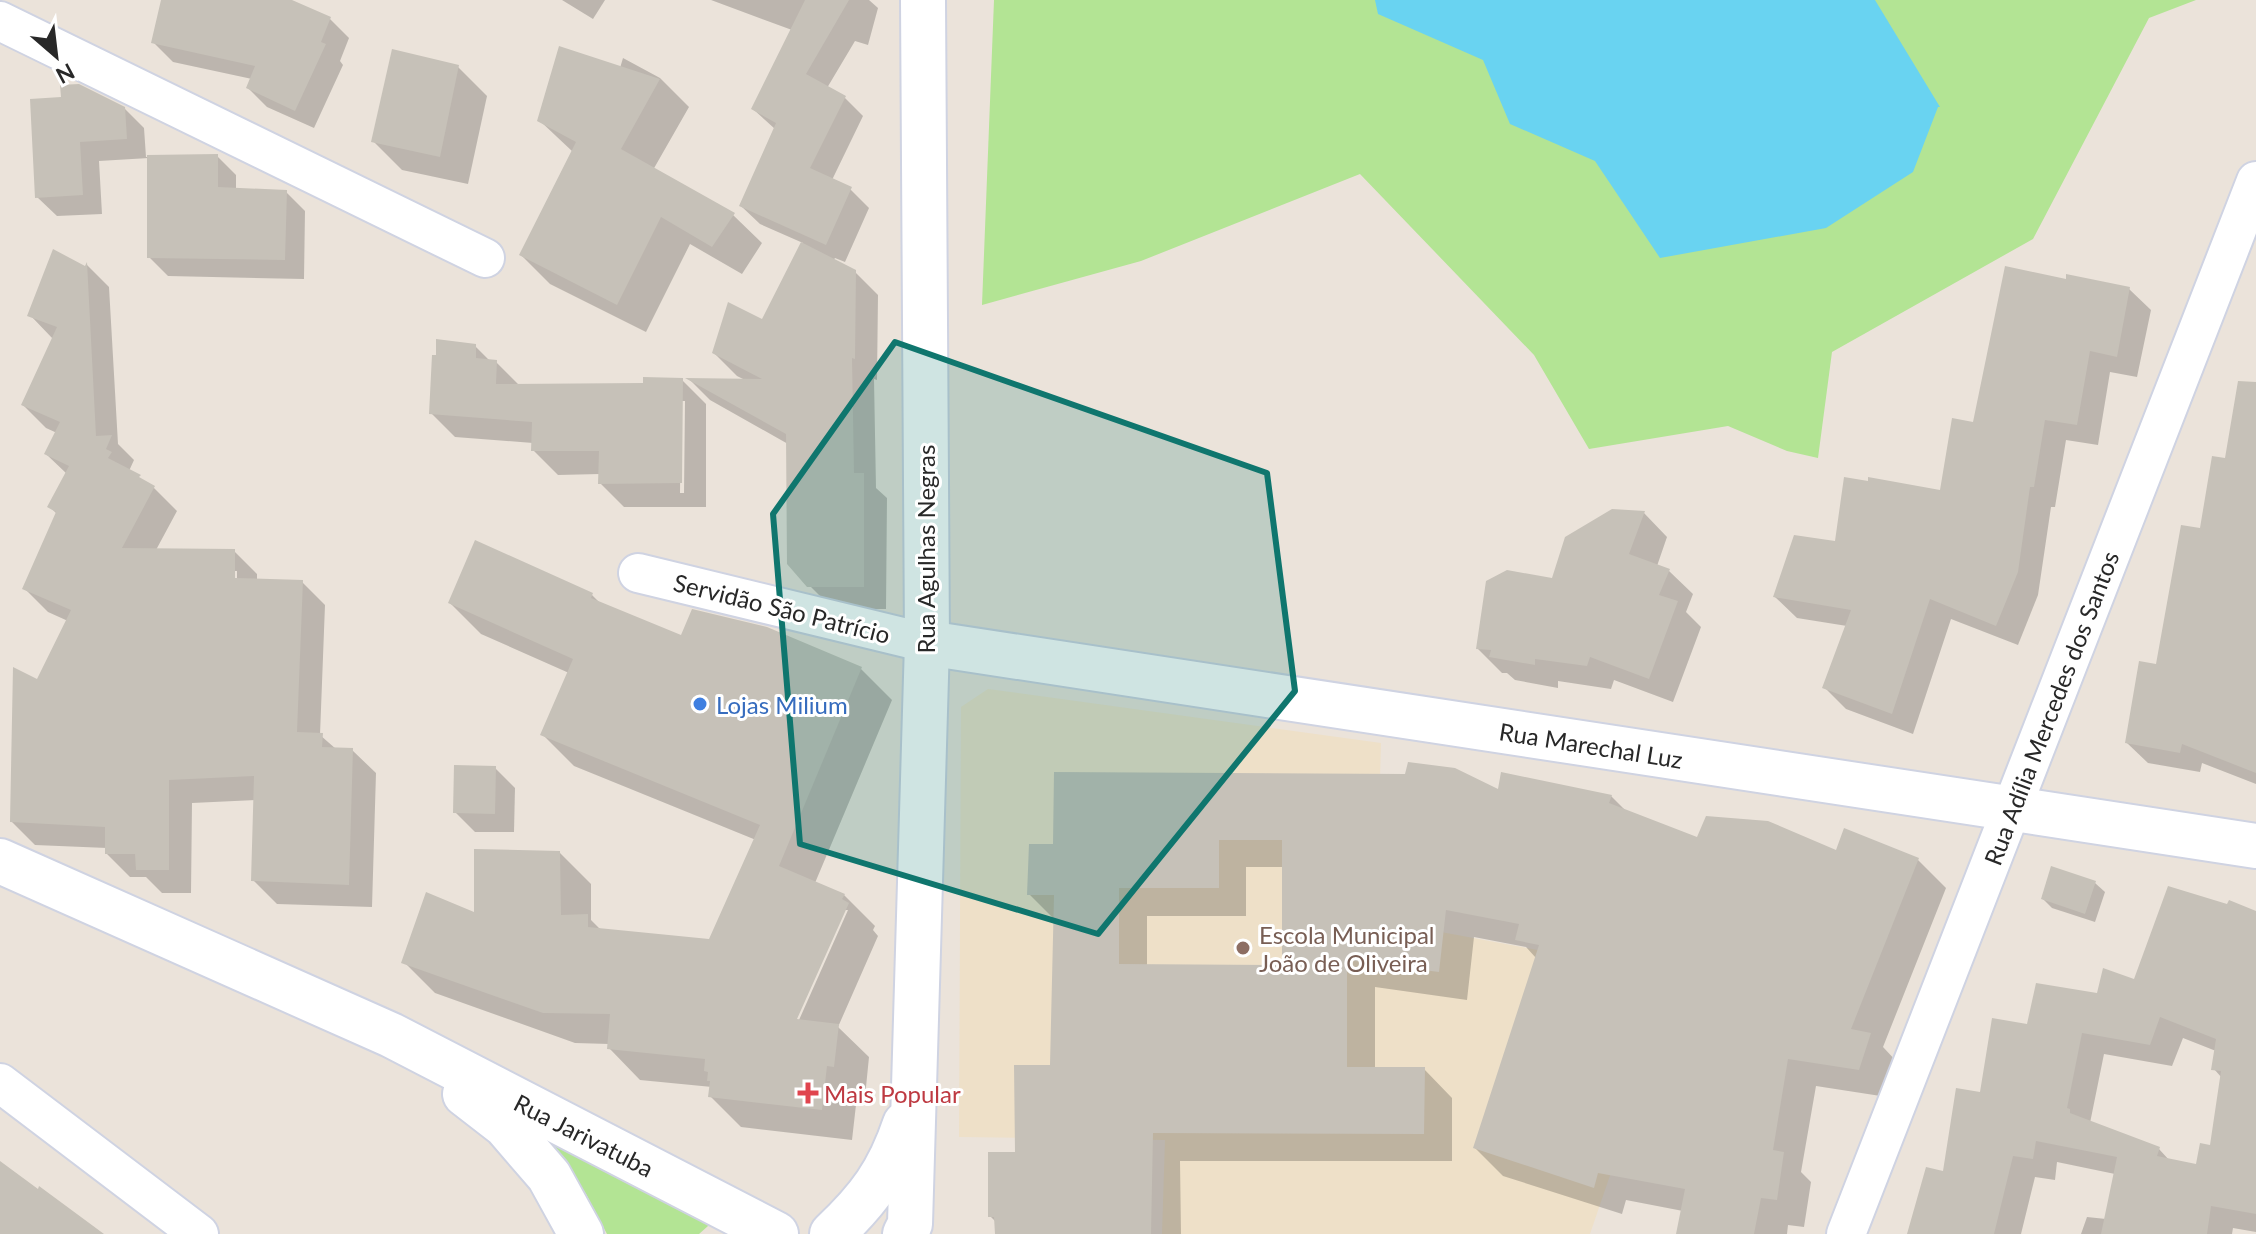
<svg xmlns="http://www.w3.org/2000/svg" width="2256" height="1234" font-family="Lato,sans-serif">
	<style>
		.education { fill: #eee0c8 }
		.green { fill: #b3e494 }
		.water { fill: #69d3f1 }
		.shadow { fill: #0003; fill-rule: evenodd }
		.building { fill: #c6c1b8; fill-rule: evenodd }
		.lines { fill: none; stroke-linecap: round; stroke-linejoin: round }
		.street-casing { stroke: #cfd3e2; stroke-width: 42 }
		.secondary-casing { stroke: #cfd3e2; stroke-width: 48 }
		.street { stroke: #fff; stroke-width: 38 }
		.secondary { stroke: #fff; stroke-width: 44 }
		.marked { fill: #0f766e; fill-opacity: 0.2; stroke: #0f766e; stroke-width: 6; stroke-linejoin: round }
		.shop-dot { fill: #3f7fe0; stroke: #fff; stroke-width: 3 }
		.education-dot { fill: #8d6e63; stroke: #fff; stroke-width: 3 }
		.health-dot { fill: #e0444e; stroke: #fff; stroke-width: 3 }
		.labels { text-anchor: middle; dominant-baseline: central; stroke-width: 6; stroke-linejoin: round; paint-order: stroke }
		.street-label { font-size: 24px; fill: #282828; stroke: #fff }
		.shop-label { font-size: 24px; fill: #366cbe; stroke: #fff; text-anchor: start }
		.education-label { font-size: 24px; fill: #785e54; stroke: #fff; text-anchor: start }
		.health-label { font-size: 24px; fill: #be3a42; stroke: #fff; text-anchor: start }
	</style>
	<rect width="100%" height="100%" fill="#ebe3da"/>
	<polygon class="education" points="988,689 1381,743 1376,920 1678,976 1590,1234 1162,1234 1165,1140 959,1137 961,707"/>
	<g class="green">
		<polygon points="994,0 2196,0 2149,18 2033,239 1832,352 1818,458 1787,451 1728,426 1589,449 1534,355 1360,174 1141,261 982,305"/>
		<polygon points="542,1135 708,1222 708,1226 699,1234 607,1234 586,1194"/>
	</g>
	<polygon class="water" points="1375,0 1875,0 1940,107 1938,107 1913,172 1826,228 1660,258 1595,161 1510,124 1483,60 1378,14"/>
	<g class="shadow">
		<polygon points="163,0 287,0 330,19 349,38 340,61 343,65 314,128 267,107 248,88 252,79 173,62 154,43"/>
		<polygon points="562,0 605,0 593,19"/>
		<polygon points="711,0 869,0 878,8 868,45 855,41 827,88 845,98 863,116 832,180 850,189 869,208 845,262 835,258 833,261 855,272 878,295 877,380 874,379 876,488 887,498 886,609 833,609 809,585 788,444 710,400 690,380 747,381 737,376 714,353 763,322 803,243 760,224 741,206 775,129 753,109 792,30"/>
		<polygon points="623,58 660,78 689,107 653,170 733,215 762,243 742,274 690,244 646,332 550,284 521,255 573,152 539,120 609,105"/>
		<polygon points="458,67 487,96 468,184 402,170 373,141"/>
		<polygon points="32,100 124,108 144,128 146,157 217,156 236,175 236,190 286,192 305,211 304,279 168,276 149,257 149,158 99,161 102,214 57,216 37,197"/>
		<path d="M87,265L109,287L118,444L134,460L129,471L154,488L177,511L156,550L234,551L257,574V581L302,582L325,605L320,735L336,749L352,750L376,773L372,907L277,904L253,880L256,800L192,803L191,893H162L146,877H130L107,854V848L35,845L12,822L38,682L68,621L48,612L24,588L58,515L50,507L67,474L46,454L57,433L46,428L23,405L53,339L30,315ZM233,571H237V588Z"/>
		<polygon points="2067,281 2129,289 2151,310 2137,377 2110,372 2098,445 2066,440 2055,507 2051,507 2038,595 2018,645 1951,619 1913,734 1846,709 1825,688 1847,626 1797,618 1775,597 1836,544 1942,492 1974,424"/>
		<path d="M475,346L490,361L496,362L520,386L645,385L682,380L706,404V507H624L600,483V474L558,475L533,450V443L455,437L431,413ZM681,401H685L684,493H680Z"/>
		<polygon points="2256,394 2256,784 2202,763 2200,772 2148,763 2127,743 2157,666 2227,460"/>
		<polygon points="1644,513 1667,537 1657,566 1669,571 1693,594 1686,612 1701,627 1673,702 1614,680 1611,689 1558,681 1558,688 1515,680 1507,673 1502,673 1478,649 1554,580"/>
		<path d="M592,595L603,606L682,638L861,669L892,700L815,883L844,895L875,926L873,930L878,936L838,1027L869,1057L865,1097L857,1096L852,1140L741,1127L710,1096L712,1087L640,1080L609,1048V1044L575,1043L435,993L404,962L476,915L560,853L591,884V920L601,930L710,941L756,840L574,766L543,735L569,673L481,634L450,603ZM843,910H848L795,1029L791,1028Z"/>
		<polygon points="495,768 515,788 514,832 475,832 455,812"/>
		<path d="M1499,792L1611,796L1627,812L1698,840L1918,860L1946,888L1883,1047L1898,1063L1887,1097L1816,1086L1801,1172L1811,1182L1804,1227L1788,1225L1787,1234H1678L1683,1211L1626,1200L1622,1214L1503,1176L1475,1148L1536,958L1526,947L1474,937L1467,1000L1375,987V1069H1424L1452,1098V1161H1180L1181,1234H997L996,1222L990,1216L1052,1067L1056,921L1029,894L1055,847ZM1246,867H1284V967L1147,966V916H1246Z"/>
		<polygon points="2095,883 2105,892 2095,922 2052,908 2043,899"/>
		<path d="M2256,913V1232L2233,1228L2232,1234H2081L2087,1217L2106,1219L2115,1174L2057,1162L2055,1180L2035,1177L2021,1234H1909L1945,1174L1981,1095L2029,1026L2135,982ZM2183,1038L2216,1051L2214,1069L2222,1078L2212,1147L2198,1166L2170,1161L2159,1149L2090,1123L2104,1054L2172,1066Z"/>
	</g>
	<g class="building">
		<polygon points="161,0 292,0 331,17 321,42 326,44 295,111 246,88 255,66 151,43"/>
		<polygon points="805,0 849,0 806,74 846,96 810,168 852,187 826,245 739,206 776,123 751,109"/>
		<polygon points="559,46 660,79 621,149 735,213 712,247 661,217 617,305 519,255 576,142 537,121"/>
		<polygon points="392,49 459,65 440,157 371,142"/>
		<polygon points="79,84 125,107 127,139 80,142 83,195 35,198 30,99 61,97 60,85"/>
		<polygon points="218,154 218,187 287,190 285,260 147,258 147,155"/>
		<polygon points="801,242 856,270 855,359 852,358 854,473 864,473 864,587 807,587 787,564 786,434 685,378 762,379 712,353 728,302 762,319"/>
		<polygon points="53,249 85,266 87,262 96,436 112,435 106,449 112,452 108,458 141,475 139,477 155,486 122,548 235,549 235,578 303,580 297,732 323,733 322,747 353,748 349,885 251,881 254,776 169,780 169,870 136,870 135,854 105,854 105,827 10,822 13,667 37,679 71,610 22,589 56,512 47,507 69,466 44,454 60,422 21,405 57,327 27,316"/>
		<polygon points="2005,266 2066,279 2066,274 2130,287 2117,357 2090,351 2077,425 2045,420 2034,487 2030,487 2018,572 1996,626 1930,599 1892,714 1822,688 1851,610 1773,597 1794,535 1835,541 1844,477 1868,481 1868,477 1940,490 1952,418 1973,422"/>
		<polygon points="436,339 476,344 476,358 497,360 496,384 643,383 643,377 683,378 682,483 598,484 599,451 531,451 532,422 429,414 432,355 436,355"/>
		<polygon points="2238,381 2256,382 2256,773 2182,744 2180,753 2125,743 2139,661 2156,664 2181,525 2200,528 2212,456 2225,458"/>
		<polygon points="1612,509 1645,511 1629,554 1670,569 1659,595 1678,601 1649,679 1590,657 1587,666 1535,659 1535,665 1489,657 1491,650 1476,649 1486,581 1507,570 1552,578 1565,537"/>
		<polygon points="475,540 593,593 591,598 681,635 692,609 767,627 862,667 779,866 845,894 842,899 849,903 797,1019 839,1024 834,1067 827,1066 822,1110 708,1097 710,1081 707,1081 708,1072 704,1071 705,1059 607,1049 610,1014 543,1013 401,963 426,892 474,912 474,849 560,851 561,915 588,914 588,927 709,939 760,825 540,735 573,659 448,603"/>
		<path d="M1408,762L1455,768L1498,789L1501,772L1612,795L1609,803L1697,837L1706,816L1768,821L1836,850L1844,828L1919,858L1851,1029L1871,1033L1859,1070L1788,1059L1773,1150L1784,1152L1777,1200L1761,1198L1754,1234H1676L1685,1189L1598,1173L1594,1188L1473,1148L1539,945L1515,940L1519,924L1446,910L1439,972L1347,960V1067H1425L1424,1134L1153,1133L1151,1234H995L994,1217H988V1152H1015L1014,1065H1050L1054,895H1027L1029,844H1053L1054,772L1405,774ZM1219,840H1282V965L1119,964V888H1219Z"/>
		<polygon points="454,765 496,766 495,814 453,813"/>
		<polygon points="2051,866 2096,881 2085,914 2041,899"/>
		<path d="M2168,886L2227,904L2229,900L2256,911V1214L2211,1206L2207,1234H2101L2117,1157L2036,1141L2033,1159L2013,1156L1994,1234H1907L1926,1167L1943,1171L1956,1088L1980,1092L1992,1018L2027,1024L2036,983L2097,993L2103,968L2134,979ZM2160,1017L2216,1039L2211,1070L2221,1071L2210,1145L2200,1143L2196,1164L2157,1156L2160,1147L2070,1113V1109L2067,1108L2082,1033L2150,1045Z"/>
		<polygon points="0,1161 38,1189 39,1186 104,1234 0,1234"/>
	</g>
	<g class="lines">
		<defs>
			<g id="street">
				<polyline points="0,21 485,258"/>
				<polyline points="638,573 927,643"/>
				<polyline points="0,1083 199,1234"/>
				<polyline points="1846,1234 2256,181"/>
			</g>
			<g id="secondary">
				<polyline points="927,643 2256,846"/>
				<polyline points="0,861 391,1035 776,1234"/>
				<polyline points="465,1094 505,1125 549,1176 581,1234"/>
				<path d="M832,1234C869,1199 889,1172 905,1124"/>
				<polyline points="905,1234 910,1224 927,643 923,0"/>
			</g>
		</defs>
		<use href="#street" class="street-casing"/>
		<use href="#secondary" class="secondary-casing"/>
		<use href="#street" class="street"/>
		<use href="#secondary" class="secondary"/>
	</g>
	<path class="marked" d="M895,342L1267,473L1295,691L1098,934L800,844L773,514Z"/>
	<circle class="shop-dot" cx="700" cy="704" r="8"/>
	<circle class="education-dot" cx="1243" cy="948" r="8"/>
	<path class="health-dot" d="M804 1081h8v8h8v8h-8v8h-8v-8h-8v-8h8z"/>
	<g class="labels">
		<g class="street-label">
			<text transform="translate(925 549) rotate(-90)">Rua Agulhas Negras</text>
			<text transform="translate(782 608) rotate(14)">Servidão São Patrício</text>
			<text transform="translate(2051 708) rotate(-69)">Rua Adília Mercedes dos Santos</text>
			<text transform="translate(1591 745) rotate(9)">Rua Marechal Luz</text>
			<text transform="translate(584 1135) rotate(27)">Rua Jarivatuba</text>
		</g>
		<g class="shop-label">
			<text x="716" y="704">Lojas Milium</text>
		</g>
		<g class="education-label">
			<text x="1259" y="934">Escola Municipal<tspan x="1259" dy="28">João de Oliveira</tspan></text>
		</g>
		<g class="health-label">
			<text x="824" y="1093">Mais Popular</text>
		</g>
	</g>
	<g transform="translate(56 56) rotate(152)" stroke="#ffffff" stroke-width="6" paint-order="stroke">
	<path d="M0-6L14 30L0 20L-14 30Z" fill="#282828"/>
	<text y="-12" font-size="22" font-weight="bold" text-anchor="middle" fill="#282828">N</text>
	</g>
</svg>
